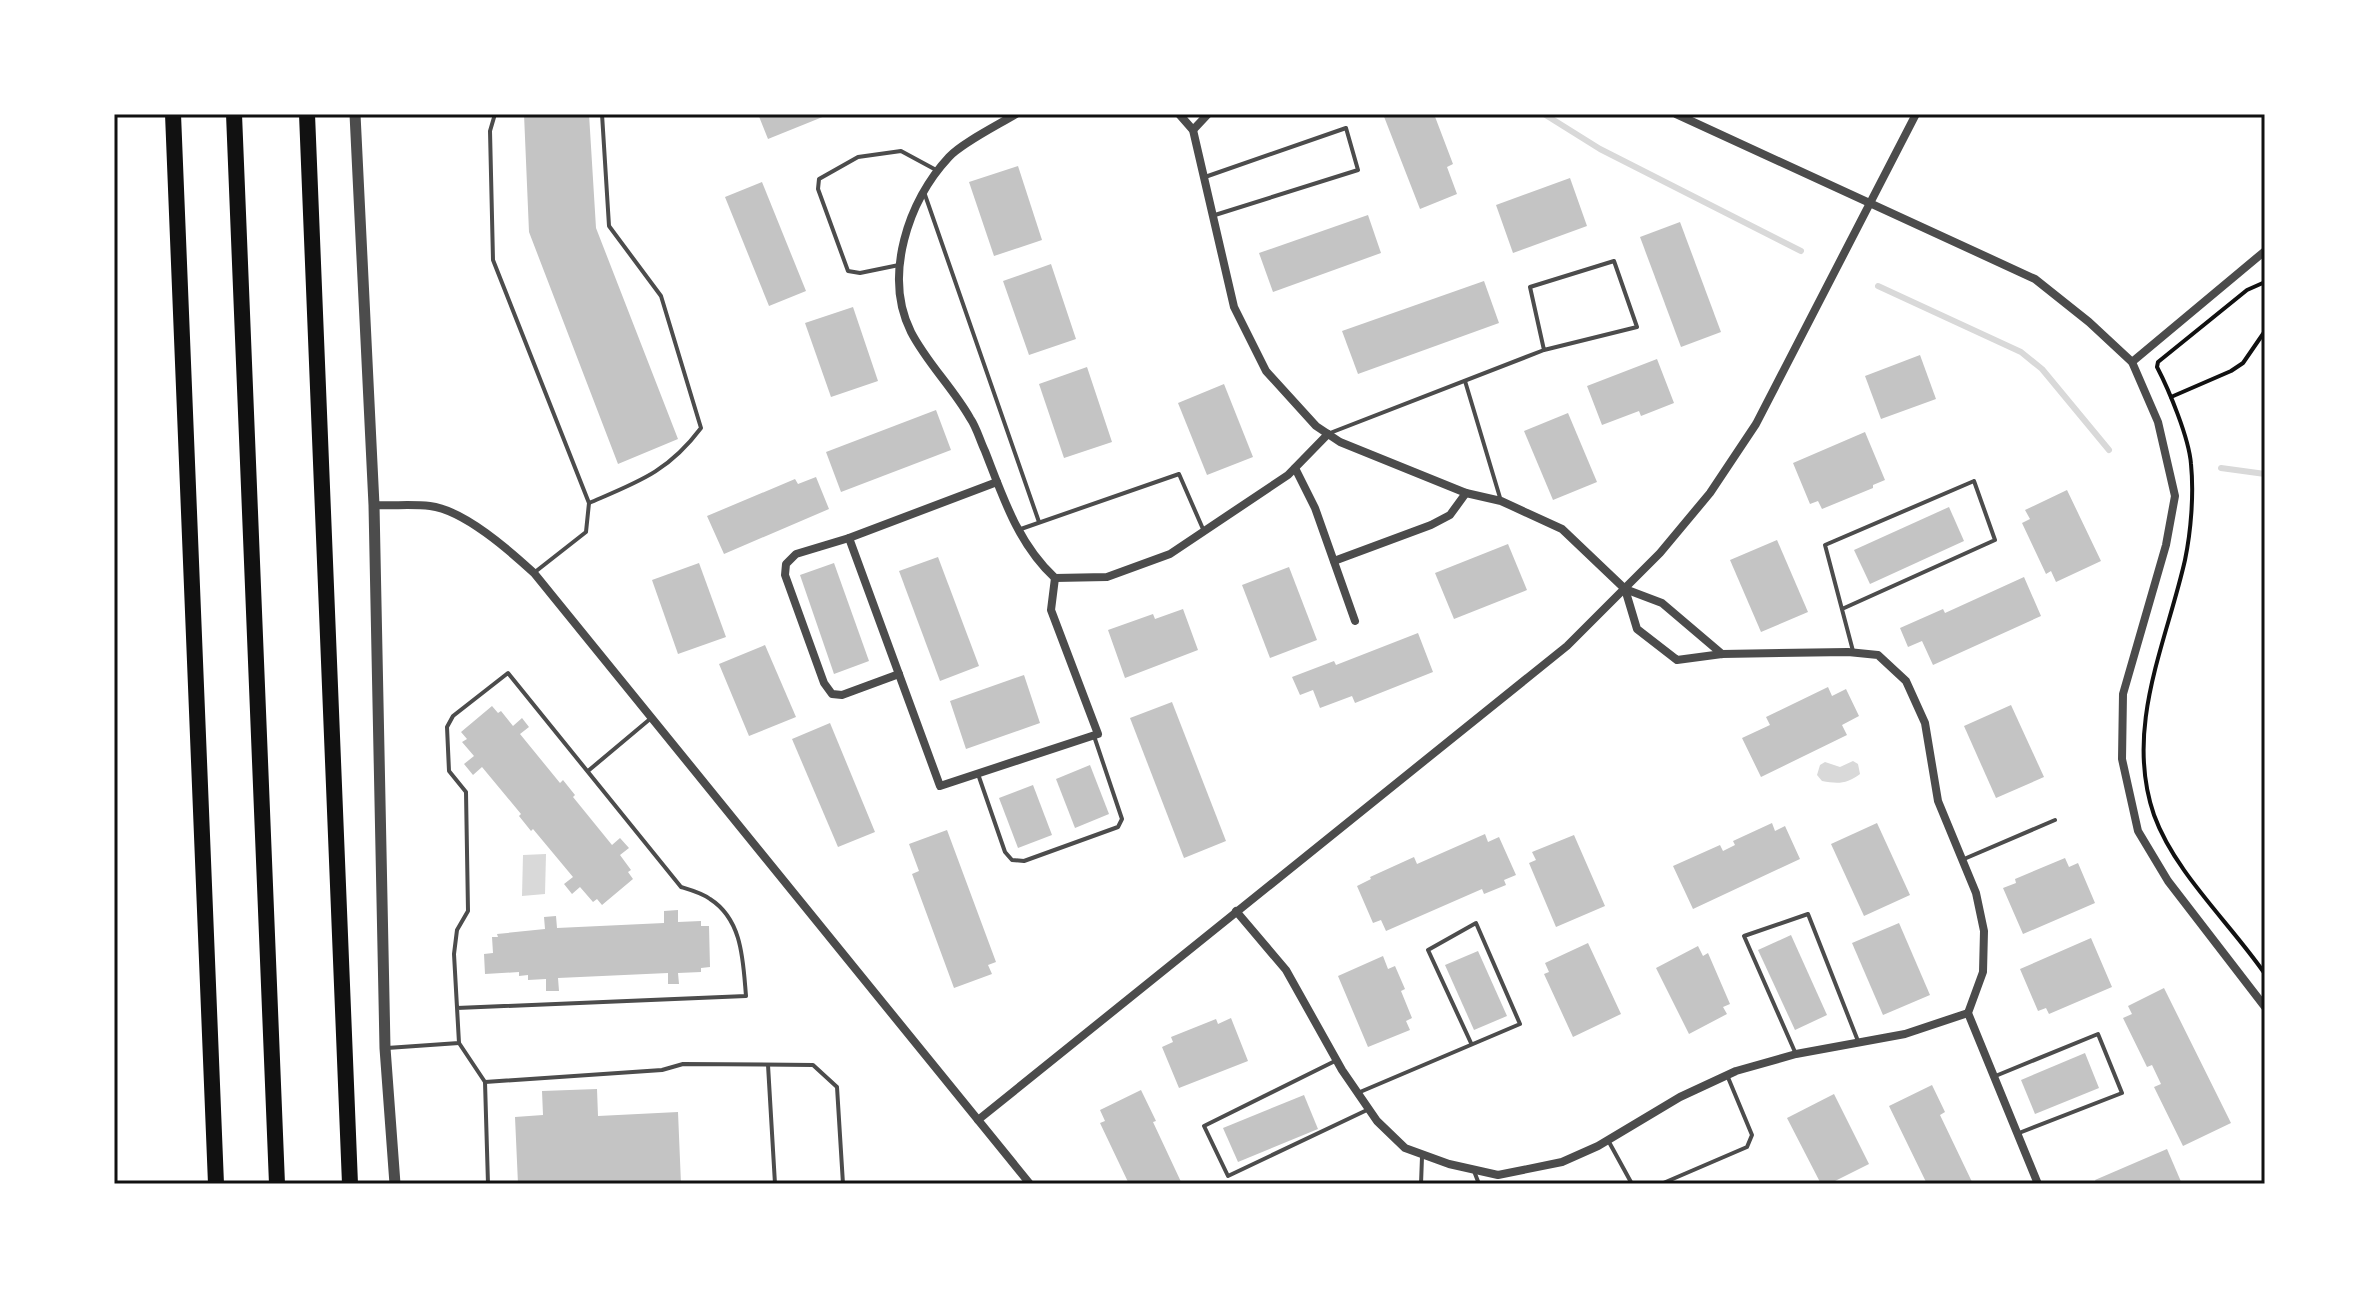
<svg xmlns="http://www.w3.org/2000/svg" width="2379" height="1298" font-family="'DejaVu Sans',sans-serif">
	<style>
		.water { fill: #d9d9d9 }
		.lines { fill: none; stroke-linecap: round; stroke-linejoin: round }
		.stream { stroke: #d9d9d9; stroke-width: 6 }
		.building { fill: #c4c4c4 }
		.path { stroke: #111; stroke-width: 4 }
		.service { stroke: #4c4c4c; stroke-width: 4 }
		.minor { stroke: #4c4c4c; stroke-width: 8 }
		.tertiary { stroke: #4c4c4c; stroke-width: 11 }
		.motorway { stroke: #111; stroke-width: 16 }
		.neatline { fill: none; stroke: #111; stroke-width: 3 }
	</style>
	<rect width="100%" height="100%" fill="#fff"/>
	<g class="water">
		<path d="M1853,761L1858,764L1860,774C1847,784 1838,784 1822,781L1817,775L1820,765L1825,762L1840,767Z"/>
		<polygon points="546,854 545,894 522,896 523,855"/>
	</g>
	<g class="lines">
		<g class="stream">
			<polyline points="1544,114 1600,149 1801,251"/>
			<polyline points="1878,286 2021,352 2042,369 2109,450"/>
			<polyline points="2221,468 2265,474"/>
		</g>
	</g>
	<g class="building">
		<polygon points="524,114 589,114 596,228 678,439 618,464 529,232"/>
		<polygon points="758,114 830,114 768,139"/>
		<polygon points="1383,114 1434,114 1453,164 1447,167 1457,194 1420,209"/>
		<polygon points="1018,166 1042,240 994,256 969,182"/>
		<polygon points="1570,178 1587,226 1513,253 1496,205"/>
		<polygon points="762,182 806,291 769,306 725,197"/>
		<polygon points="1368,215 1381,253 1273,292 1259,253"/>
		<polygon points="1680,222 1721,332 1681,347 1640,237"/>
		<polygon points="1051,264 1076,339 1029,355 1003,281"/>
		<polygon points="1484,281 1499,323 1358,374 1342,331"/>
		<polygon points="853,307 878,381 831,397 805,323"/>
		<polygon points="1920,355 1936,399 1881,419 1865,376"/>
		<polygon points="1657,359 1674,403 1641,416 1639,411 1602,425 1587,386"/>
		<polygon points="1087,367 1112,442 1064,458 1039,384"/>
		<polygon points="1224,384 1253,457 1207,475 1178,403"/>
		<polygon points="936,410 951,450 841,492 826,452"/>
		<polygon points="1568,413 1597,482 1553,500 1524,431"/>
		<polygon points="1865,432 1885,480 1873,485 1873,488 1822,509 1818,501 1810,504 1793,463"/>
		<polygon points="816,477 829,509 724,554 707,516 795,479 798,484"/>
		<polygon points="2067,490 2101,561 2056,582 2051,571 2046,574 2022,523 2030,519 2025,510"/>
		<polygon points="1949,507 1964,541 1870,584 1854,550"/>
		<polygon points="1777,540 1808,612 1761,632 1730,560"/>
		<polygon points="1508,544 1527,590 1454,619 1435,573"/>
		<polygon points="938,557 979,666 940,681 899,571"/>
		<polygon points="699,563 726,637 678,654 652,580"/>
		<polygon points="834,563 869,661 834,674 800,575"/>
		<polygon points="1289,567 1317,640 1270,658 1242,585"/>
		<polygon points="2024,577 2041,616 1933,665 1922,641 1908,647 1900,628 1943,609 1945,613"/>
		<polygon points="1183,609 1198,650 1125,678 1108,630 1153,614 1155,619"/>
		<polygon points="1418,633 1433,672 1355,703 1352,696 1320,708 1313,690 1300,695 1292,677 1334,661 1336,665"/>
		<polygon points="765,645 796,717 749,736 719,664"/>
		<polygon points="1024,675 1040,723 966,749 950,701"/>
		<polygon points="1828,687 1832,696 1846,689 1859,716 1842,725 1847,735 1761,777 1742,738 1770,725 1766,717"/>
		<polygon points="1172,702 1226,841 1184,858 1130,718"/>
		<polygon points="2011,705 2044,777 1996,798 1964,726"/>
		<polygon points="492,706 498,713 501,711 513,726 522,718 529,727 520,734 560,783 563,780 575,795 573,797 612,845 620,838 629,848 620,855 631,870 628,872 633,879 602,905 597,899 593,902 580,887 572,894 564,884 573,877 533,829 531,831 519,816 521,814 482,767 473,775 464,764 474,756 462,742 467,739 461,732"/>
		<polygon points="830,723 875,832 838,847 792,739"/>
		<polygon points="1090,765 1109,814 1075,828 1056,779"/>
		<polygon points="1033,785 1052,835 1018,848 999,798"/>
		<polygon points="1772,823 1775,831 1785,826 1800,859 1693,909 1673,866 1720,845 1723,851 1735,845 1733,841"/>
		<polygon points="1877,823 1910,895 1864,916 1831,844"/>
		<polygon points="947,830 996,962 988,965 992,974 954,988 912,874 919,871 909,844"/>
		<polygon points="1485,834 1488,842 1499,837 1516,875 1504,880 1506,885 1484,894 1482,889 1386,931 1381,920 1373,923 1357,886 1371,879 1370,877 1414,857 1417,864"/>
		<polygon points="1574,835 1605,906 1556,927 1529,863 1536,860 1532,852"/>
		<polygon points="2065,858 2069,867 2078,863 2095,903 2023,934 2003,888 2016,883 2015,879"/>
		<polygon points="678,910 678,922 701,921 701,926 709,926 710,967 701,968 701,972 678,973 679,984 668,984 668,973 558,978 559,991 546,991 546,979 528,980 528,975 519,976 519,972 485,974 484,954 493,953 492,937 498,937 497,934 545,929 544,917 556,916 557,928 664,923 664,911"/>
		<polygon points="1899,923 1930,995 1883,1015 1852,943"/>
		<polygon points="1791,935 1827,1015 1795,1030 1758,950"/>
		<polygon points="2091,938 2112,987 2049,1014 2046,1008 2038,1011 2020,969"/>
		<polygon points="1588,943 1621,1014 1573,1037 1544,974 1549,972 1545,963"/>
		<polygon points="1698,946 1703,956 1708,953 1730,1004 1723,1007 1727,1014 1689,1034 1656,968"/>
		<polygon points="1478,951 1507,1016 1474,1030 1445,965"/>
		<polygon points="1383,956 1388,969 1395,966 1405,989 1401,991 1412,1018 1406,1021 1410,1030 1368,1047 1338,976"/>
		<polygon points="2164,988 2231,1123 2183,1146 2154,1087 2161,1084 2152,1065 2147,1067 2123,1018 2132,1014 2128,1006"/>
		<polygon points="1231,1018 1248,1061 1179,1088 1162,1047 1173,1042 1171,1037 1216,1019 1218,1024"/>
		<polygon points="2085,1053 2099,1088 2035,1114 2021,1080"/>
		<polygon points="1932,1085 1945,1112 1940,1115 1973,1184 1927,1184 1889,1106"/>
		<polygon points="597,1089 598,1116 678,1112 681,1184 518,1184 515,1117 543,1115 542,1091"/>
		<polygon points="1141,1090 1156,1121 1153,1122 1182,1184 1129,1184 1100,1123 1105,1121 1100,1110"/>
		<polygon points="1834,1094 1869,1164 1829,1184 1821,1184 1787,1118"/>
		<polygon points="1304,1095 1318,1129 1238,1162 1223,1128"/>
		<polygon points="2167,1149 2182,1184 2097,1184 2095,1180"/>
	</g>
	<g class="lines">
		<g class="path">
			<path d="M2265,282L2247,290L2158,362L2157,367C2169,390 2189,438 2191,464C2194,494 2191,531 2185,560C2166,644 2124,728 2154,815C2175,873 2230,923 2265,974"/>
			<polyline points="2171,397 2231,371 2243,363 2265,331"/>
		</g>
		<g class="service">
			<polyline points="495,114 490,131 493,260 589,503 586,532 535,572"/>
			<polyline points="1205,177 1346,128 1358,170 1215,215"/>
			<polyline points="924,192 1039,522"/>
			<polyline points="899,265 860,273 848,271 818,189 819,179 858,157 901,151 938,171"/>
			<polyline points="1465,381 1501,501"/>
			<polyline points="1330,433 1544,350 1530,287 1614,261 1637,327 1544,350"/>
			<path d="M589,503C638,482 668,472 701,428L661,296L609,226L602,114"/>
			<polyline points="1018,530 1179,474 1203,529"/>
			<polyline points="1842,609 1995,540 1974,481 1825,545 1853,651"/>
			<polyline points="588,771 650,719"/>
			<polyline points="978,774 1005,852 1012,860 1024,861 1118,827 1122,819 1094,736"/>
			<polyline points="1964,859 2055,820"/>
			<polyline points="459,1043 485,1082 488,1184"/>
			<path d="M387,1048L459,1043L454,954L457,930L468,911L466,792L449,771L447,727L453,716L508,673L681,887C691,890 702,893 710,899C743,920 743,962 746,996L457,1008"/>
			<polyline points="1795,1052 1744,936 1808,914 1858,1041"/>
			<polyline points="1335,1061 1204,1126 1228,1176 1367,1110"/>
			<polyline points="768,1065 775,1184"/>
			<polyline points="1993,1077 2098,1034 2122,1093 2019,1133"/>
			<polyline points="485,1082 662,1070 683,1064 813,1065 837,1087 843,1184"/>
			<polyline points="1360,1092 1520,1024 1476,923 1428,950 1471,1043"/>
			<polyline points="1609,1142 1632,1184"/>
			<polyline points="1474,1171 1479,1184"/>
			<polyline points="1421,1184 1422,1157"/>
			<polyline points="1661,1184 1747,1147 1752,1135 1727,1075"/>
		</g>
		<g class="minor">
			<path d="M1016,114C998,125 962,143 949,157C908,201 883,276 911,332C927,363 953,388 970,418C977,428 980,441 985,451C1003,497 1018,544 1055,578L1107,577L1170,554L1288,475L1328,434"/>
			<polyline points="1179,114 1193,130 1234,307 1266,371 1316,426 1340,442 1466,493 1501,501 1562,529 1625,589 1662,603 1722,654"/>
			<polyline points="1676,114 2035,279 2089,322 2132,362 2158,422 2175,496 2166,545 2123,694 2122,759 2138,831 2168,881 2265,1007"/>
			<polyline points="1193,130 1208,114"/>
			<polyline points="2132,362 2265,251"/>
			<polyline points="1295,468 1315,508 1355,621"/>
			<polyline points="997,482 849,538 940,786 1098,734 1051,610 1055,578"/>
			<path d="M374,505C393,506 412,504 430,506C464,510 510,551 534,573L1030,1184"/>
			<polyline points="849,538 796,554 786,564 785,575 824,683 832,694 842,695 899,674"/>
			<polyline points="1334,561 1431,525 1450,515 1466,493"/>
			<polyline points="1625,589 1637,629 1677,660 1722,654 1848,652 1878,655 1906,681 1925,723 1938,801 1976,893 1984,931 1983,972 1968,1013 2038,1184"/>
			<polyline points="1236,911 1286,970 1342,1070 1377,1121 1405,1148 1449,1164 1498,1175 1562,1162 1598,1146 1680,1097 1736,1071 1796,1054 1905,1034 1968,1013"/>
			<polyline points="978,1120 1567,646 1660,553 1710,493 1756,424 1916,114"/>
		</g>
		<polyline class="tertiary" points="355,114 374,505 385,1048 395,1184"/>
		<g class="motorway">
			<polyline points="173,114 216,1184"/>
			<polyline points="234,114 277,1184"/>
			<polyline points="307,114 350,1184"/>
		</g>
	</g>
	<rect width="2379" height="1298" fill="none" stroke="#ffffff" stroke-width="232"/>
	<rect x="116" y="116" width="2147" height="1066" class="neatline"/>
</svg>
